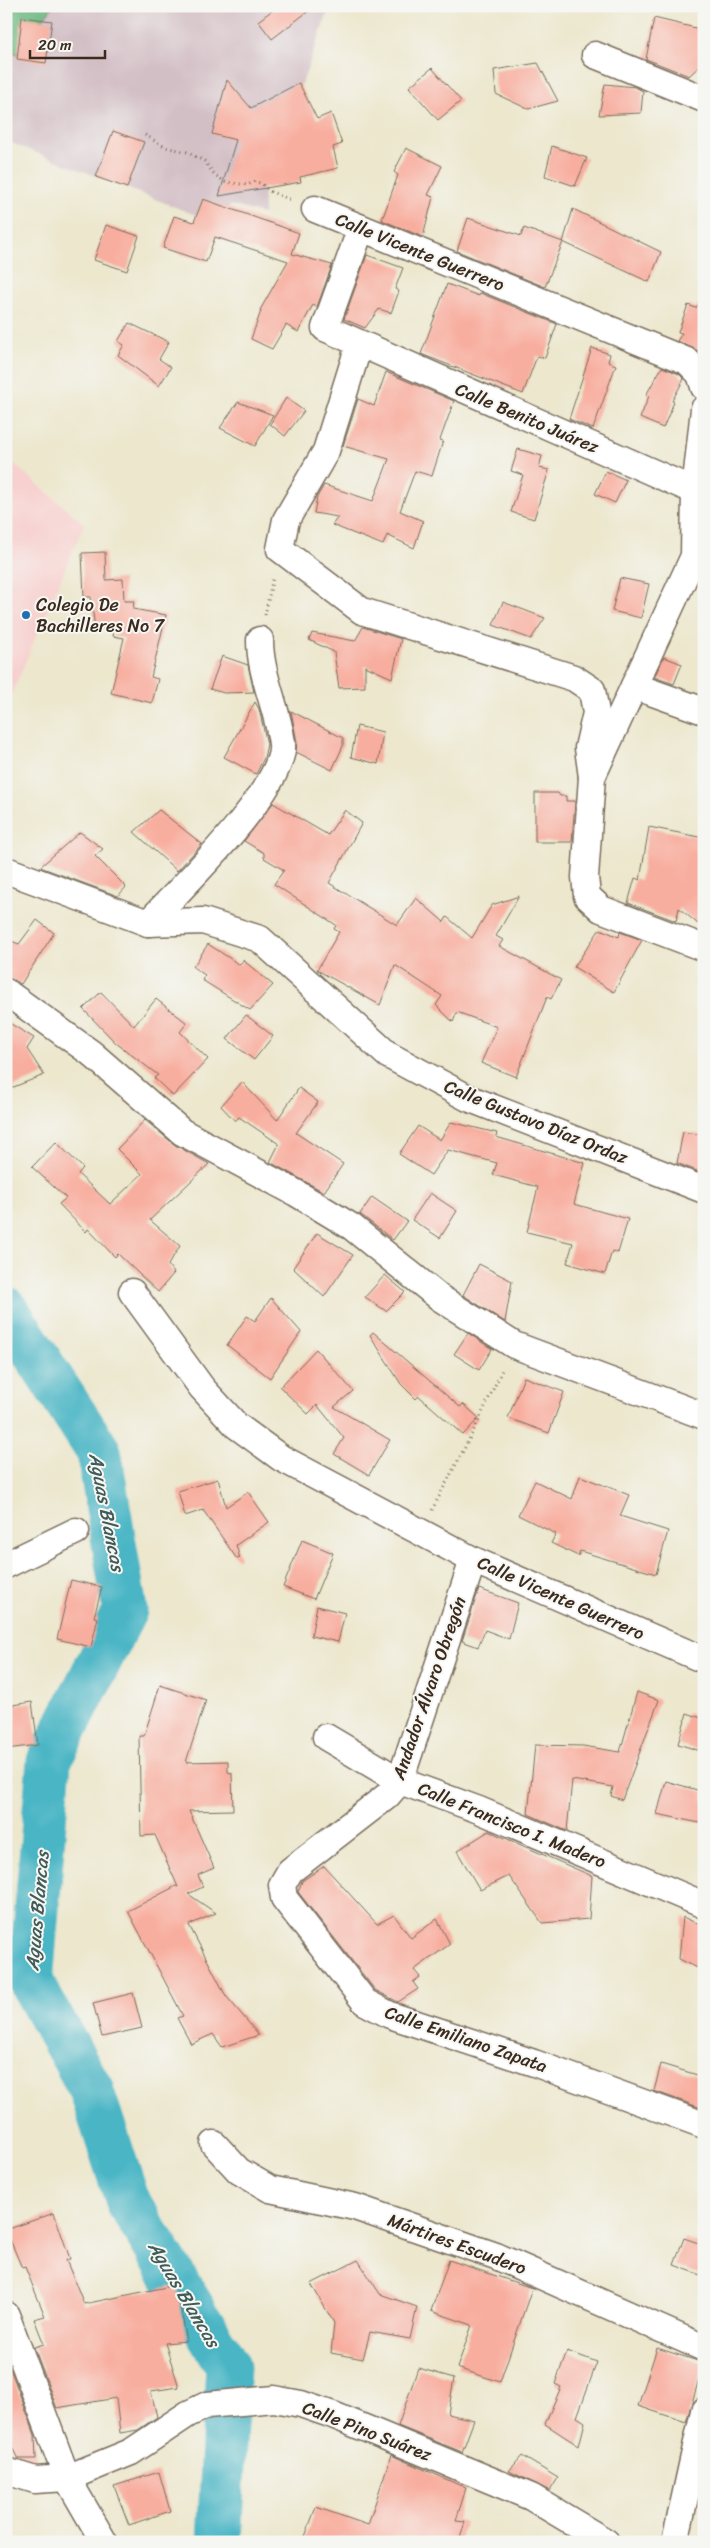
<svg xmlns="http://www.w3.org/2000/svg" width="710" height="2548" font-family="Sriracha,sans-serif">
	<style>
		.built { fill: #f7d0cf }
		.industrial { fill: #d2bec5 }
		.forest { fill: #6cb880; stroke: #54714f }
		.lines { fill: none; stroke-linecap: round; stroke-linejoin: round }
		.river { stroke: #48b5c5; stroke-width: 45 }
		.building { fill: #f8ae9f }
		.street-casing { stroke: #796c5b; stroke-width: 29 }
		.path { stroke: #796c5b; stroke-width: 3; stroke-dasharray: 1 4; stroke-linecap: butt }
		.street { stroke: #fff; stroke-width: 26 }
		.poi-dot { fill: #1f6fb2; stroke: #f6f6f2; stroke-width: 2 }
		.labels { text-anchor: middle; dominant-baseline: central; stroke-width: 4; stroke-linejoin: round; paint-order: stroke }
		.street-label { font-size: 18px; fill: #3b2a1e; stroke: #f6f6f2 }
		.poi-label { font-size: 18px; fill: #3b2a1e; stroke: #f6f6f2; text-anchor: start }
		.water-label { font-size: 19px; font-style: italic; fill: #405b58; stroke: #f6f6f2 }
	</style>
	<rect width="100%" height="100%" fill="#f6f6f2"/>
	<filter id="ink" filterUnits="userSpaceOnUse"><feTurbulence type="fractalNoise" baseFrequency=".02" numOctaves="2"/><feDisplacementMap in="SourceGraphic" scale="10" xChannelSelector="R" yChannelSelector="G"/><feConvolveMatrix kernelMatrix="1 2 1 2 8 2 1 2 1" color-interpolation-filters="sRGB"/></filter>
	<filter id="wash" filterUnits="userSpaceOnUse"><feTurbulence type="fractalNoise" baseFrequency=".0096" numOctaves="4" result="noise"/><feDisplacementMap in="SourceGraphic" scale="20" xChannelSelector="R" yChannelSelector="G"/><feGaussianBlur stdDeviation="1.12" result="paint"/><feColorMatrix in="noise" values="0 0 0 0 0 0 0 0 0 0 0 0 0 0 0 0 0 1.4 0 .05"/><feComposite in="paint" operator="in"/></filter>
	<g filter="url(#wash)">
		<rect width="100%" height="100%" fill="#ece7cd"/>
		<polygon class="built" points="6,457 84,524 6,707"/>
		<polygon class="industrial" points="6,6 330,6 302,84 261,103 264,214 230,205 224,226 6,141"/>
		<polygon class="forest" points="6,6 53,6 17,54 6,50"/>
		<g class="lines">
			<polyline class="river" points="6,1309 99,1452 125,1610 49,1761 31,1982 91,2089 128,2202 228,2366 219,2542"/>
		</g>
		<g id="blocks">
			<g class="building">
				<polygon points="278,6 315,6 272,39 258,21"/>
				<polygon points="22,17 52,21 46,63 17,59"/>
				<polygon points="654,18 704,30 704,62 689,76 646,59"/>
				<polygon points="538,63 558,101 528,109 496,94 494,70"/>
				<polygon points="432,68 461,101 438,120 409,87"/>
				<polygon points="227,80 251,108 299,83 317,119 331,113 342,144 333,147 338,168 300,177 301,182 219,196 236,140 212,134"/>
				<polygon points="605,84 635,87 643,91 641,113 599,115"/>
				<polygon points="113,131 144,142 127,188 96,177"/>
				<polygon points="552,146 587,158 575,186 545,176"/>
				<polygon points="406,148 442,166 428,195 433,197 423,237 382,220 398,175 394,172"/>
				<polygon points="203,199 299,233 292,254 332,265 317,307 313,305 298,332 286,325 272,349 251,339 261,311 260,310 288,261 215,237 206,262 163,248 174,216 194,222"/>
				<polygon points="573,209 661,252 649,282 563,242"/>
				<polygon points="468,218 521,236 524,228 563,242 545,287 457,251"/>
				<polygon points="106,225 139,236 127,271 94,260"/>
				<polygon points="367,255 403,268 395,289 399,291 391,313 379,309 365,328 344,319"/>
				<polygon points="447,284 479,296 480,293 557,324 545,358 537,356 523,394 421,354"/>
				<polygon points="704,296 704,341 698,351 677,341 682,333 678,332 688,305 696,308"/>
				<polygon points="129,323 169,342 159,359 171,367 159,386 118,355 124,345 118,341"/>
				<polygon points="592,348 610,354 608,362 616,365 593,429 569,419"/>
				<polygon points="662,367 679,374 684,379 672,401 674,402 663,428 640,418 649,396 646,395"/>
				<polygon points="386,372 454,401 440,440 443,441 432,476 415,471 400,511 423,521 414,548 387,535 383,545 332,525 338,517 314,513 317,497 324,485 373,501 389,459 343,446 358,399 374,406"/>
				<polygon points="286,398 304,411 285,436 270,424"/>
				<polygon points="238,402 273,415 255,446 220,428"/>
				<polygon points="518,449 542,456 539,468 549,470 534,519 511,512 523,475 511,471"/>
				<polygon points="606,471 626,480 615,503 595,494"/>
				<polygon points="105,552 106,580 123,579 124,601 134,601 133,609 166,615 151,677 158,679 152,703 111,693 124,638 113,636 114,629 95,629 91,597 84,597 82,553"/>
				<polygon points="620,578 649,584 641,618 612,611"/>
				<polygon points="503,602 545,618 531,639 493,625"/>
				<polygon points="363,627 401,639 392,678 365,666 365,687 339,688 334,652 309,640 312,633 355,641"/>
				<polygon points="222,656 248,665 254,692 224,693 210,689"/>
				<polygon points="664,657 682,664 674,684 654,677"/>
				<polygon points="255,702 259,709 267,744 264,758 256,774 224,757"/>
				<polygon points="291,711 343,738 343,746 332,770 296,752 297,742"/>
				<polygon points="357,726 383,732 378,764 351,757"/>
				<polygon points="535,793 558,793 560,796 566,796 566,801 575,801 572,842 535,842"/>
				<polygon points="273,803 328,835 345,810 362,823 329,883 397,925 416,898 444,922 447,917 472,938 492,905 519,896 496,936 503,940 499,946 561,980 551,999 547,997 516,1077 481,1063 497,1027 457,1012 453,1022 436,1005 442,996 395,965 380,1005 317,970 339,932 334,929 336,925 274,884 284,870 264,858 264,853 244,841"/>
				<polygon points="159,810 202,844 177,871 134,832"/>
				<polygon points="649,827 704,838 704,929 679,908 676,921 628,903 635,878 640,880"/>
				<polygon points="80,832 103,849 95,856 126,887 118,896 40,867"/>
				<polygon points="37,920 54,933 21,984 6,977 6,939 19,944"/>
				<polygon points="600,929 619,937 620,932 642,940 614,992 574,967"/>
				<polygon points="208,944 240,965 243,960 273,985 250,1010 202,980 205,975 193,967"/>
				<polygon points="101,992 134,1026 156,999 187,1023 180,1032 208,1059 173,1096 154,1078 158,1075 116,1043 83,1009"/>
				<polygon points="246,1015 273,1036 254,1060 227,1039"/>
				<polygon points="6,1021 34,1038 27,1049 44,1075 6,1090"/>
				<polygon points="242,1082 277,1120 299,1088 318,1102 296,1133 343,1164 324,1192 270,1162 279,1144 239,1117 235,1121 221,1106"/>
				<polygon points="145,1120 175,1145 209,1164 150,1220 180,1246 168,1265 174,1273 158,1292 118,1254 115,1257 88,1229 86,1232 59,1204 66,1198 32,1167 56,1142 83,1168 78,1174 110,1204 142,1174 117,1149"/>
				<polygon points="451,1122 497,1133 496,1137 585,1163 574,1204 628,1219 618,1253 612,1251 605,1274 567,1263 573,1243 527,1232 538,1187 493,1175 497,1163 448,1150 431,1175 399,1154 418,1126 440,1140"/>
				<polygon points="683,1132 704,1135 704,1174 677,1163"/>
				<polygon points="430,1193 457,1211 440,1238 412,1220"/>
				<polygon points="372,1197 407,1221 393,1240 360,1214"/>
				<polygon points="317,1233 353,1255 324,1297 293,1268"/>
				<polygon points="479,1264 512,1281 505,1322 463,1295"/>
				<polygon points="385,1275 405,1292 386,1311 365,1297"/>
				<polygon points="271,1298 301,1332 270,1378 227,1345 247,1316 255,1321"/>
				<polygon points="373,1332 460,1407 463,1404 479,1418 463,1435 419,1396 416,1399 401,1384 370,1335"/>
				<polygon points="468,1333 492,1349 479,1370 454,1354"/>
				<polygon points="316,1349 353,1391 334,1407 390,1440 369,1475 334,1454 344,1438 317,1405 308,1414 280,1387"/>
				<polygon points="524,1377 564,1392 549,1433 508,1418"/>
				<polygon points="580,1476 629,1495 620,1516 668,1531 656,1574 580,1551 578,1556 551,1543 556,1534 518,1515 535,1481 572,1499"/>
				<polygon points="218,1479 226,1507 248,1492 269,1522 236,1545 240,1558 237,1559 203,1510 185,1516 178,1491"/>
				<polygon points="302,1540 333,1553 314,1599 283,1587"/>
				<polygon points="71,1580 102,1587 94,1617 98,1618 91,1647 57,1639"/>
				<polygon points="479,1589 518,1603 509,1639 485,1630 478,1647 462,1641"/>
				<polygon points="317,1606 345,1613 338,1642 311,1636"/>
				<polygon points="160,1685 206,1700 186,1762 228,1761 228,1772 232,1773 233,1810 189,1811 214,1868 198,1875 203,1887 188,1894 216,1913 189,1925 226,1996 259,2035 222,2047 213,2034 191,2044 177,2018 183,2016 128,1911 176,1886 178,1887 155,1835 141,1836 139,1736 144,1736"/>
				<polygon points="637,1692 659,1700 622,1800 611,1796 613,1787 572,1780 567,1831 528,1814 535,1745 583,1746 620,1752"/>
				<polygon points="32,1702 38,1745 6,1749 6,1706"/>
				<polygon points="687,1713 704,1719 704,1752 678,1744"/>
				<polygon points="666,1781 704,1792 704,1824 657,1814"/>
				<polygon points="489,1831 592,1876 589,1919 542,1923 509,1876 480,1890 457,1851"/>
				<polygon points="324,1866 377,1924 394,1915 411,1938 437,1919 450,1944 414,1970 420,1977 413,1982 418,1989 398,2002 375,1990 298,1892 302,1881"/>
				<polygon points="683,1917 704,1927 704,1971 679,1959"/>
				<polygon points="133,1993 142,2028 102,2037 93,2003"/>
				<polygon points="661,2064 704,2077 704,2109 654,2091"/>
				<polygon points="54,2213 70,2259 66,2260 84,2304 176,2285 187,2341 165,2343 179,2387 151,2391 157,2417 138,2430 120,2433 116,2398 57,2408 34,2347 44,2344 34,2319 45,2316 25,2267 22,2268 6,2230"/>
				<polygon points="684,2238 704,2245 704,2276 674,2265"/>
				<polygon points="358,2260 380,2294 417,2307 410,2339 370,2332 363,2359 331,2353 334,2323 311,2284"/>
				<polygon points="449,2260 532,2288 500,2382 457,2368 472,2325 431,2311"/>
				<polygon points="657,2348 704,2363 686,2422 638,2406"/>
				<polygon points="567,2351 597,2362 577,2417 585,2422 579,2446 545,2424 561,2387 555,2384"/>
				<polygon points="6,2358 35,2435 36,2459 18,2459 6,2436"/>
				<polygon points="418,2368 454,2378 448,2414 474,2420 462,2452 398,2426"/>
				<polygon points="391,2455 466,2488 456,2521 465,2522 459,2542 303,2542 316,2507 368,2525"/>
				<polygon points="522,2456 558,2478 550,2491 509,2471"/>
				<polygon points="159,2472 170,2511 129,2525 114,2486"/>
			</g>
		</g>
	</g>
	<g filter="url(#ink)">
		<use href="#blocks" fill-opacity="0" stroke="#796c5b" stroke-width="1"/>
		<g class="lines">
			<defs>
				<g id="street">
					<polyline points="595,55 704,99"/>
					<polyline points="315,209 687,361 700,374 704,387"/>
					<polyline points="361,228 325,328 695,491"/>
					<polyline points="359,345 326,451 286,520 280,549 362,611 574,678 592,690 596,713 588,748 592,777"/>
					<polyline points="704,409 695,491 694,556 592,777 585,877 587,896 601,909 704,948"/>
					<polyline points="634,686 704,711"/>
					<polyline points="6,870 148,923 203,921 260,939 388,1055 468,1098 704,1190"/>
					<path d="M148,923C178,891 287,786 282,744C278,708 260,676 260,640"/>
					<polyline points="6,992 91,1053 182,1132 296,1193 352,1227 440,1298 514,1345 704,1416"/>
					<polyline points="132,1292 202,1388 237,1426 281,1458 473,1560 704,1660"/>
					<polyline points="473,1560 400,1781 387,1796 290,1871 282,1885 284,1898 365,2002 390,2015 534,2063 704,2125"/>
					<polyline points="6,1565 76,1531"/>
					<polyline points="326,1737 400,1781 479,1810 704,1905"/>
					<polyline points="214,2144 239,2171 270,2189 355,2207 496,2256 704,2348"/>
					<polyline points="6,2315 67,2478 104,2542"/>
					<polyline points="6,2471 35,2480 67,2478 131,2452 188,2414 207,2405 274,2399 301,2404 333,2415 531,2497 606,2542"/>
					<polyline points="675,2542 704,2411"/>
				</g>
			</defs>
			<use href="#street" class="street-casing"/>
			<g class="path">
				<polyline points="145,135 165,147 187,152 204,161 215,175 225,182 248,185 255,181 262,184 269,191 291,200"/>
				<polyline points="265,615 273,577"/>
				<polyline points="432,1510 475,1428 503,1368"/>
			</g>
			<use href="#street" class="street"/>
		</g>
	</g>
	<circle class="poi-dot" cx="26" cy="615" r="5"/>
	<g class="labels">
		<g class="street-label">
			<text transform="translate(420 252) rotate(22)">Calle Vicente Guerrero</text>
			<text transform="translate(527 418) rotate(23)">Calle Benito Juárez</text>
			<text transform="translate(536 1122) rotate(22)">Calle Gustavo Díaz Ordaz</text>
			<text transform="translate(561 1598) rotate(24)">Calle Vicente Guerrero</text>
			<text transform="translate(429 1688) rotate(-71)">Andador Álvaro Obregón</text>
			<text transform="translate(512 1825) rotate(22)">Calle Francisco I. Madero</text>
			<text transform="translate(466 2039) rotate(19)">Calle Emiliano Zapata</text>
			<text transform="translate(457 2244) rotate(20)">Mártires Escudero</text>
			<text transform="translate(367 2431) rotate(21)">Calle Pino Suárez</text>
		</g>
		<g class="poi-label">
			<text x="36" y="605">Colegio De<tspan x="36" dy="21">Bachilleres No 7</tspan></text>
		</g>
		<g class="water-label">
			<text transform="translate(107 1512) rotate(79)">Aguas Blancas</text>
			<text transform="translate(37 1911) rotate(-85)">Aguas Blancas</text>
			<text transform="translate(184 2294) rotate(59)">Aguas Blancas</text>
		</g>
	</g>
	<rect width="710" height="2548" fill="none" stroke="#f6f6f2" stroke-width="25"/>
	<path d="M30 50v8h75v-8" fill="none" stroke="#3b2a1e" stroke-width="2.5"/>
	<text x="38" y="50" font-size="15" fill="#3b2a1e" stroke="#f6f6f2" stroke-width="4" paint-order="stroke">20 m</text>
</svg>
